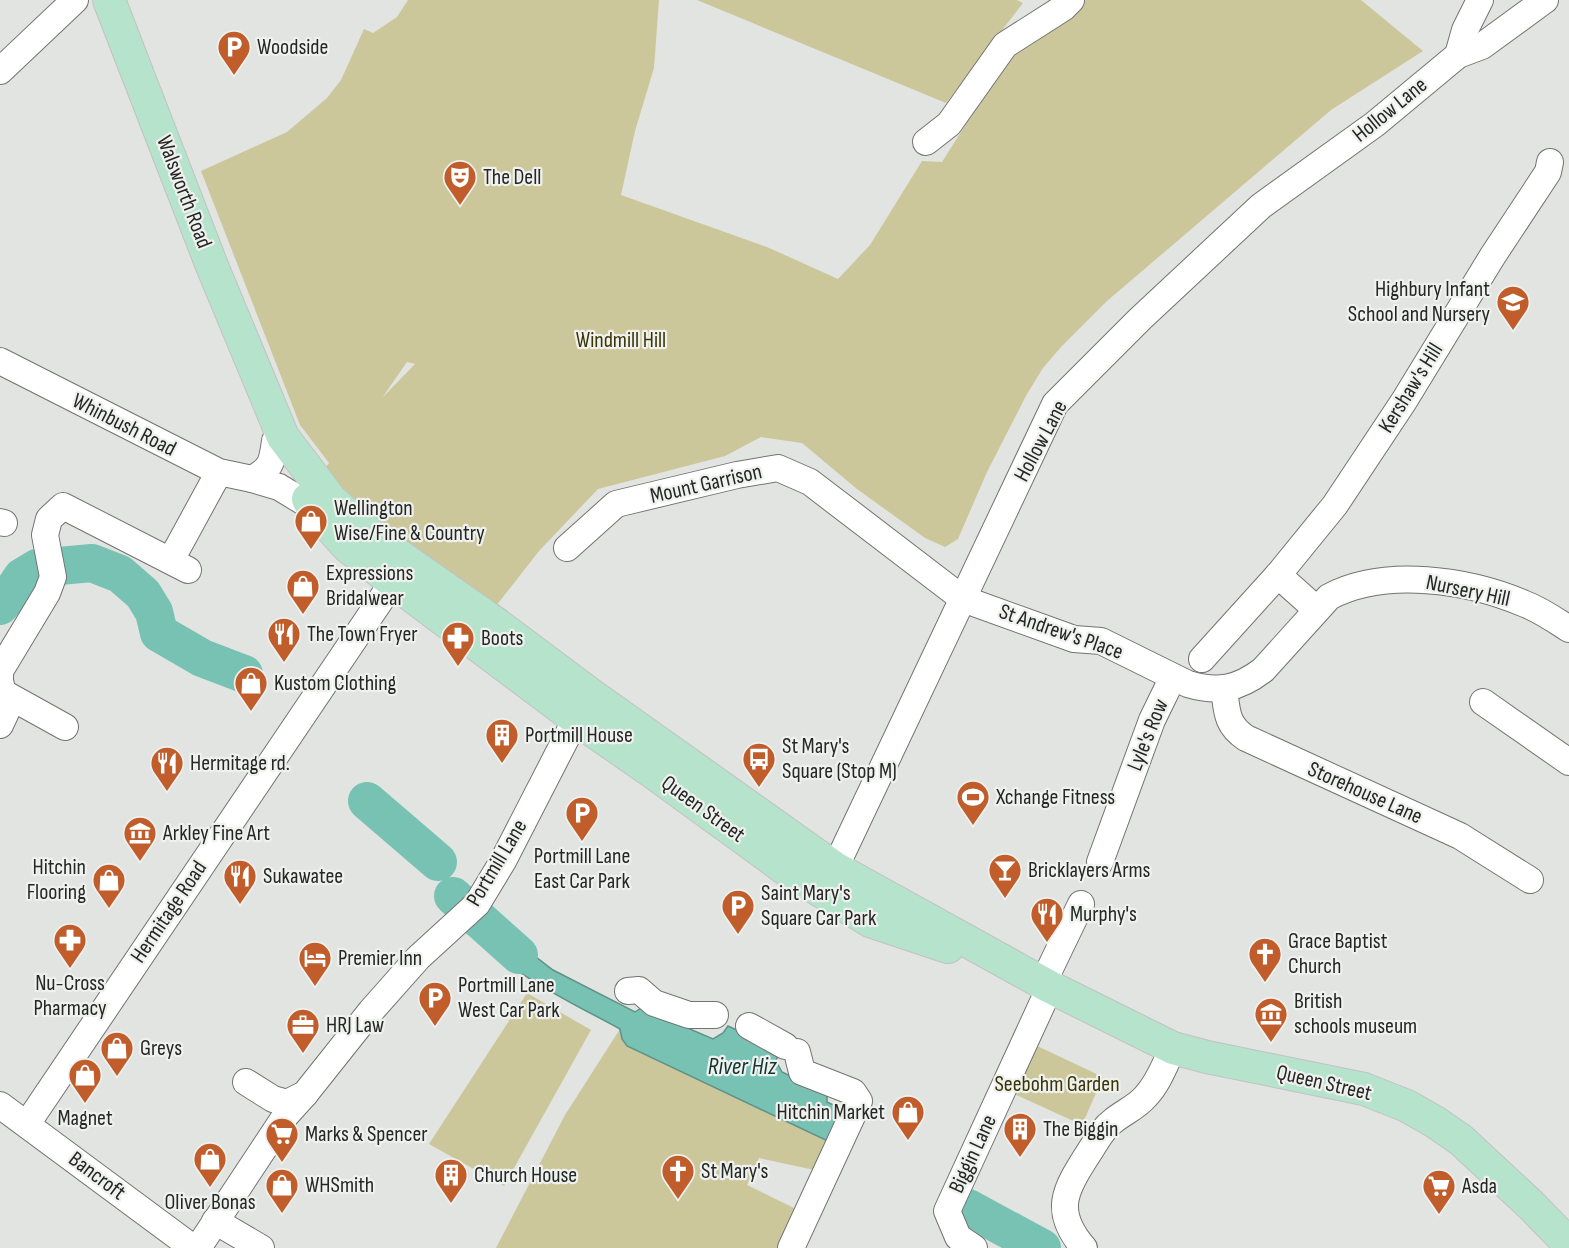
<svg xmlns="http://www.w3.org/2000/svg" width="1569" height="1248" font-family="'Sofia Sans Condensed',sans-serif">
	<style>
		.green { fill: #ccc79b; fill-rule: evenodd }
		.water { fill: #78c2b4; stroke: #5f9389; stroke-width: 1.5 }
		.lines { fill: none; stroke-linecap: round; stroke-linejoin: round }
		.river { stroke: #78c2b4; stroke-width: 38 }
		.minor-casing { stroke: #727471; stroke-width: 28 }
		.major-casing { stroke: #c2c2c2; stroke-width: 34 }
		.minor { stroke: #fff; stroke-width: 26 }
		.major { stroke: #b5e3cb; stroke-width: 32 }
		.labels { text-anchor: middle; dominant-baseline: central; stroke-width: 4.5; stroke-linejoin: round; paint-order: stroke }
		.poi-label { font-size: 22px; fill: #252625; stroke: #eff1ee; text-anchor: start }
		.street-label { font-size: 22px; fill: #252625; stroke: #eff1ee }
		.park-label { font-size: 22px; fill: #3b3505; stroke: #eff1ee }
		.water-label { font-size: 24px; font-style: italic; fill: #10352e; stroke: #eff1ee }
	</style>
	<rect width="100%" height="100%" fill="#e1e4e1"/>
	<g class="green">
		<path d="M408,0H659L654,68L635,131L621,195L767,247L838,279L870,245L922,161L942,162L1007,59L1071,15L1085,0H1361L1423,51L1331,110L1107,301L1061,347L1043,368L1027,394L987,472L958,539L945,547L925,538L857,489L802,443L761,437L725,456L598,489L539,551L496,606L440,569L319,476L329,463L300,425L201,171L287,132L327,98L341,80L364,29L373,33L397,17ZM407,362L415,364L382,398Z"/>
		<polygon points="697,0 1017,0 1023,3 946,103"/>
		<polygon points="527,993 591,1030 504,1186 429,1144"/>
		<polygon points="620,1029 622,1039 627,1046 832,1143 819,1171 759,1158 747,1185 802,1212 781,1248 496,1248 565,1115"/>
		<polygon points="1033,1044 1103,1077 1082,1125 1010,1092"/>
	</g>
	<path class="water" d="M487,918H493L527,950L553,970L635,1012L641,1008L713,1039L723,1033L728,1026L780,1050L776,1061L782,1072L827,1094V1102L846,1111L832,1143L627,1046L622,1039L620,1029C587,1010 483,963 477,925L482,920Z"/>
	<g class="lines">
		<g class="river">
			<polyline points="0,606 14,589 22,577 37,568 92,563 120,574 143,594 154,612 159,633 202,658 244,674"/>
			<polyline points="367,801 438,862"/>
			<polyline points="453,896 519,955"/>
			<polyline points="968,1208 1042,1248"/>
		</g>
		<defs>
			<g id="minor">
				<polyline points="1458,55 1465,30 1480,0"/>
				<polyline points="0,71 75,0"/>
				<polyline points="926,142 949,124 1005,45 1063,8 1071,0"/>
				<polyline points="0,361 219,472 252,479 279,487 312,507"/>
				<path d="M252,479C272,468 272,462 275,441"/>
				<polyline points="0,522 4,523"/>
				<path d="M567,548L616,504L737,475L778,468L810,482L963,599L1074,639L1101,641L1188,684C1218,693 1238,689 1263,670L1329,597C1385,567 1469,580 1525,604C1541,610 1555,620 1569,629"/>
				<polyline points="171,560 219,472"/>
				<polyline points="1278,575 1316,609"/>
				<polyline points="1202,659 1278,575 1335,505 1404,401 1492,257 1548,172 1550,162"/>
				<polyline points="0,680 0,671 47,593 53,577 45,535 49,519 63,506 188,570"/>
				<path d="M1224,689C1227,711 1226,725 1246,738L1460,836L1530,880"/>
				<polyline points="2,692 65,727"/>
				<polyline points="1483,702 1569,762"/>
				<polyline points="0,725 7,710 0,681"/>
				<polyline points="1100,862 1152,720 1173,677"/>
				<polyline points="827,885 1055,404 1140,319 1261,206 1375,124 1458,55 1482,46 1545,0"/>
				<polyline points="1043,983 1081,904"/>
				<polyline points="628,991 639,990 654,1003 689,1015 715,1015"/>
				<polyline points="749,1026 785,1046"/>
				<polyline points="246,1082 273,1099 287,1103 305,1094 371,1011 418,958 477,904 503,861 576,719 587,704"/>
				<polyline points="0,1105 193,1248"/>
				<polyline points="27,1124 403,567"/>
				<polyline points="215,1221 261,1248"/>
				<polyline points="198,1248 286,1115 305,1094"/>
				<polyline points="791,1248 859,1101 853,1092 802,1072 797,1052"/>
				<polyline points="974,1248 958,1237 947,1211 1050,987"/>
				<path d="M1084,1248C1052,1211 1065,1190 1088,1154C1096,1142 1102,1129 1113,1121C1124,1112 1137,1107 1146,1096C1159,1082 1165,1064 1173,1048"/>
			</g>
			<g id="major">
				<polyline points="109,0 212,266 283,437 331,500 377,540 498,625 593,696 835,868 1050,987 1173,1048 1207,1057 1364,1089 1407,1106 1435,1122 1461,1140 1531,1205 1569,1244"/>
				<polyline points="308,499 312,507 347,546 392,581 576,719 651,771 791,873 870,921 948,947"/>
			</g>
		</defs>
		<use href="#minor" class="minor-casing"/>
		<use href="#major" class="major-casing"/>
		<use href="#minor" class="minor"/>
		<use href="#major" class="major"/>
	</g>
	<defs>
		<symbol id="parking-pin" viewBox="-11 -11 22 30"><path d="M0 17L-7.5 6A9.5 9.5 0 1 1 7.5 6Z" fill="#c15c2b" stroke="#eff1ee"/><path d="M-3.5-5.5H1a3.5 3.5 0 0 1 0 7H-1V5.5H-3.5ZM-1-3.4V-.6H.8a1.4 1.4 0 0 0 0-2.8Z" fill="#fff"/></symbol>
		<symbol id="theatre-pin" viewBox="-11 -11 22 30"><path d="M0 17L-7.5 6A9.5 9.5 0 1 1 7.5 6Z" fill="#c15c2b" stroke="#eff1ee"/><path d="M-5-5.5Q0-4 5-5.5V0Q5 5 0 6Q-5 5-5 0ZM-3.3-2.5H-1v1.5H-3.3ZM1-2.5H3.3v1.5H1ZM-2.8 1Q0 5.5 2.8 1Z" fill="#fff"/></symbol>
		<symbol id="school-pin" viewBox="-11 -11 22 30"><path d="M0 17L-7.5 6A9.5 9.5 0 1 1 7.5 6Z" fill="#c15c2b" stroke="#eff1ee"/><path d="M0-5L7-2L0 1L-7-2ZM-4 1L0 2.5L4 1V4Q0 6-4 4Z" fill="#fff"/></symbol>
		<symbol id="shop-pin" viewBox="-11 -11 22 30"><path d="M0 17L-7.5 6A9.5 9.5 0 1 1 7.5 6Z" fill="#c15c2b" stroke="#eff1ee"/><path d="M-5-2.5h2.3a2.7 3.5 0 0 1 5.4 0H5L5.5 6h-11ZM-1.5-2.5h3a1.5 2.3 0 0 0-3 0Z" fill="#fff"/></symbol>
		<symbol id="restaurant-pin" viewBox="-11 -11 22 30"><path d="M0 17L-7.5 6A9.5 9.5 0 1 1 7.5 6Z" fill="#c15c2b" stroke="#eff1ee"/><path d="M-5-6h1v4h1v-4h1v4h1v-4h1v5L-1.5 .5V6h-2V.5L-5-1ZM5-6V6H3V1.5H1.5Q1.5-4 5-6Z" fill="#fff"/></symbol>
		<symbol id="pharmacy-pin" viewBox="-11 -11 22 30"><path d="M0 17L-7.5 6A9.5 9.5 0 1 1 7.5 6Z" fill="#c15c2b" stroke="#eff1ee"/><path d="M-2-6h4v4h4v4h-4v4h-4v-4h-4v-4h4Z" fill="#fff"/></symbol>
		<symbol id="building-pin" viewBox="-11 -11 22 30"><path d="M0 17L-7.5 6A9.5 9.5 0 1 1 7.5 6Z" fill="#c15c2b" stroke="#eff1ee"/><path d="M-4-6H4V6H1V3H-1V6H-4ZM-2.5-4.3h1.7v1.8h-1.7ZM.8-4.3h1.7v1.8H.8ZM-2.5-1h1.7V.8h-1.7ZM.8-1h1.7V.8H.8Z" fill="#fff"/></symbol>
		<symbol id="bus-pin" viewBox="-11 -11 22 30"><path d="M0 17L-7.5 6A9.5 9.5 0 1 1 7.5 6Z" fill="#c15c2b" stroke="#eff1ee"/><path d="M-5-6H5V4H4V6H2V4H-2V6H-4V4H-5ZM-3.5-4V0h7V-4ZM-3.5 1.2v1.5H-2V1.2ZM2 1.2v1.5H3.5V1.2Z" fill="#fff"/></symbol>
		<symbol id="stadium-pin" viewBox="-11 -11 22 30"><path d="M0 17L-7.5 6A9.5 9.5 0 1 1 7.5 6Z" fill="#c15c2b" stroke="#eff1ee"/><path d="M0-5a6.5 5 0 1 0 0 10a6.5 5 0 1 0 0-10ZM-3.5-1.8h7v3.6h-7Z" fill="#fff"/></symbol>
		<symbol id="museum-pin" viewBox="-11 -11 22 30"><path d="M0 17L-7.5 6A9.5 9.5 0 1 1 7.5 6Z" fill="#c15c2b" stroke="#eff1ee"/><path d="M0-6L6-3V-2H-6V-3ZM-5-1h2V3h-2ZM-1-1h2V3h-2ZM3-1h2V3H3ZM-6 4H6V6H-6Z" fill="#fff"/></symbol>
		<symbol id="bar-pin" viewBox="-11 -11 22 30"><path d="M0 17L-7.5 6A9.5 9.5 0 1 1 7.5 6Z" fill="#c15c2b" stroke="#eff1ee"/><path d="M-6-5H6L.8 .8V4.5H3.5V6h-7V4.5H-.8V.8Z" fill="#fff"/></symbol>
		<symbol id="church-pin" viewBox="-11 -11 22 30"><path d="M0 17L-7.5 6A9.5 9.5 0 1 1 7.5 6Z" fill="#c15c2b" stroke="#eff1ee"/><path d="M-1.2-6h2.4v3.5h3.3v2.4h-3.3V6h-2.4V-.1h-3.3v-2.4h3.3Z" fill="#fff"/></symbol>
		<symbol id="hotel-pin" viewBox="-11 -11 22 30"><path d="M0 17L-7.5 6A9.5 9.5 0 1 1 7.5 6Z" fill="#c15c2b" stroke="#eff1ee"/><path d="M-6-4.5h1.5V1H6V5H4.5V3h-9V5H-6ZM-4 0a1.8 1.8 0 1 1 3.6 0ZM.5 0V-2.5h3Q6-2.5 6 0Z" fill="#fff"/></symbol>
		<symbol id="office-pin" viewBox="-11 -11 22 30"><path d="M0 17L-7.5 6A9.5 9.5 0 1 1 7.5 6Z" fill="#c15c2b" stroke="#eff1ee"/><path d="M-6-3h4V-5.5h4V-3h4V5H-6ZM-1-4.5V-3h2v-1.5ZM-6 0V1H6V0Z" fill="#fff"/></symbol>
		<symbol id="supermarket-pin" viewBox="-11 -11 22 30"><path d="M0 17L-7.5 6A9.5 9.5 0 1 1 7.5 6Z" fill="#c15c2b" stroke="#eff1ee"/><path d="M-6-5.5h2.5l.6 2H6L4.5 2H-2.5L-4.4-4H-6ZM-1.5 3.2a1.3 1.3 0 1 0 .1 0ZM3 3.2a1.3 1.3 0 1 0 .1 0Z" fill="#fff"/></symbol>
	</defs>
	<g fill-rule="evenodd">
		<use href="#parking-pin" x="215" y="28" width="38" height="52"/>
		<use href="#theatre-pin" x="441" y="158" width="38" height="52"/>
		<use href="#school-pin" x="1494" y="283" width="38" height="52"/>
		<use href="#shop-pin" x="292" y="502" width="38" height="52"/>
		<use href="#shop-pin" x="284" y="567" width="38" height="52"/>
		<use href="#restaurant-pin" x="265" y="615" width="38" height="52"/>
		<use href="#pharmacy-pin" x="439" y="619" width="38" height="52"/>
		<use href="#shop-pin" x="232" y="664" width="38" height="52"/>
		<use href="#building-pin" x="483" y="716" width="38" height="52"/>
		<use href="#bus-pin" x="740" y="740" width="38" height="52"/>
		<use href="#restaurant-pin" x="148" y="744" width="38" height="52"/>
		<use href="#stadium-pin" x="954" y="778" width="38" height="52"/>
		<use href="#parking-pin" x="563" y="794" width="38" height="52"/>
		<use href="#museum-pin" x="121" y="814" width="38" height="52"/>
		<use href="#bar-pin" x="986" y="851" width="38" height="52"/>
		<use href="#restaurant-pin" x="221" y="857" width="38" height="52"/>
		<use href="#shop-pin" x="90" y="861" width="38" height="52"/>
		<use href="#parking-pin" x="719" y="887" width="38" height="52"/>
		<use href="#restaurant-pin" x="1028" y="895" width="38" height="52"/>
		<use href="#pharmacy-pin" x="51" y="921" width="38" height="52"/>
		<use href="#church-pin" x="1246" y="935" width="38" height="52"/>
		<use href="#hotel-pin" x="296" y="939" width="38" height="52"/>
		<use href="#parking-pin" x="416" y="979" width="38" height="52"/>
		<use href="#museum-pin" x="1252" y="995" width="38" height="52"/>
		<use href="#office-pin" x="284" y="1006" width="38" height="52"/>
		<use href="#shop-pin" x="98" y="1029" width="38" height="52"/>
		<use href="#shop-pin" x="66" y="1056" width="38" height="52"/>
		<use href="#shop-pin" x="889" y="1093" width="38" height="52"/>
		<use href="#building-pin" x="1001" y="1110" width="38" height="52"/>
		<use href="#supermarket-pin" x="263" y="1115" width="38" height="52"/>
		<use href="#shop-pin" x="191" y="1140" width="38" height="52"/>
		<use href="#church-pin" x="659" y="1152" width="38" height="52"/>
		<use href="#building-pin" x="432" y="1156" width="38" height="52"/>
		<use href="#shop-pin" x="263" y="1166" width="38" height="52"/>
		<use href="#supermarket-pin" x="1420" y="1167" width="38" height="52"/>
	</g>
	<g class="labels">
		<g class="poi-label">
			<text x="257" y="47">Woodside</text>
			<text x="483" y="177">The Dell</text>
			<text x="1490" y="289" text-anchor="end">Highbury Infant<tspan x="1490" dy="25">School and Nursery</tspan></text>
			<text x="334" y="508">Wellington<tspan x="334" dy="25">Wise/Fine &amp; Country</tspan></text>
			<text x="326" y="573">Expressions<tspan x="326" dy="25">Bridalwear</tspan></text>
			<text x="307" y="634">The Town Fryer</text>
			<text x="481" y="638">Boots</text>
			<text x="274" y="683">Kustom Clothing</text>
			<text x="525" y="735">Portmill House</text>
			<text x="782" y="746">St Mary's<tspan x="782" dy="25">Square (Stop M)</tspan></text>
			<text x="190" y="763">Hermitage rd.</text>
			<text x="996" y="797">Xchange Fitness</text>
			<text x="163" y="833">Arkley Fine Art</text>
			<text x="582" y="856" text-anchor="middle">Portmill Lane<tspan x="582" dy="25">East Car Park</tspan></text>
			<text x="86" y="867" text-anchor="end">Hitchin<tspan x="86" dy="25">Flooring</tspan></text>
			<text x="1028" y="870">Bricklayers Arms</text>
			<text x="263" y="876">Sukawatee</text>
			<text x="761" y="893">Saint Mary's<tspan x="761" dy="25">Square Car Park</tspan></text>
			<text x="1070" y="914">Murphy's</text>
			<text x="1288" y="941">Grace Baptist<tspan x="1288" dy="25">Church</tspan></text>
			<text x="338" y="958">Premier Inn</text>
			<text x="70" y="983" text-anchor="middle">Nu-Cross<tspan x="70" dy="25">Pharmacy</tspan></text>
			<text x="458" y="985">Portmill Lane<tspan x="458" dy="25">West Car Park</tspan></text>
			<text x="1294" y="1001">British<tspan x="1294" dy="25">schools museum</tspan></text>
			<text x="326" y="1025">HRJ Law</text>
			<text x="140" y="1048">Greys</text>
			<text x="885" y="1112" text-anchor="end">Hitchin Market</text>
			<text x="85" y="1118" text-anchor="middle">Magnet</text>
			<text x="1043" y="1129">The Biggin</text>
			<text x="305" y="1134">Marks &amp; Spencer</text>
			<text x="701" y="1171">St Mary's</text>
			<text x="474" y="1175">Church House</text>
			<text x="305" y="1185">WHSmith</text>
			<text x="1462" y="1186">Asda</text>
			<text x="210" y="1202" text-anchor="middle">Oliver Bonas</text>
		</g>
		<g class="street-label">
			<text transform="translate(1390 110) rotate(-39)">Hollow Lane</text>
			<text transform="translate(184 192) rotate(69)">Walsworth Road</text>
			<text transform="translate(1411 388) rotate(-58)">Kershaw's Hill</text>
			<text transform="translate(124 425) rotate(27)">Whinbush Road</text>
			<text transform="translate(1041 441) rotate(-62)">Hollow Lane</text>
			<text transform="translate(706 484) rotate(-13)">Mount Garrison</text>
			<text transform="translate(1468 591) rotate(12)">Nursery Hill</text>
			<text transform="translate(1061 632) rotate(19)">St Andrew's Place</text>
			<text transform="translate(1148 735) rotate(-68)">Lyle's Row</text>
			<text transform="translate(1365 793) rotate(24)">Storehouse Lane</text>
			<text transform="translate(703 809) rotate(36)">Queen Street</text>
			<text transform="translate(497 863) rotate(-59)">Portmill Lane</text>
			<text transform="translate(169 912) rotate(-56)">Hermitage Road</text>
			<text transform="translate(1324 1083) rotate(13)">Queen Street</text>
			<text transform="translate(973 1154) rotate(-65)">Biggin Lane</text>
			<text transform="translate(97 1176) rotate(37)">Bancroft</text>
		</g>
		<g class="park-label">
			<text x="621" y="340">Windmill Hill</text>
			<text x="1057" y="1084">Seebohm Garden</text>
		</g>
		<g class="water-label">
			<text x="742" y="1066">River Hiz</text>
		</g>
	</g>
</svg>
